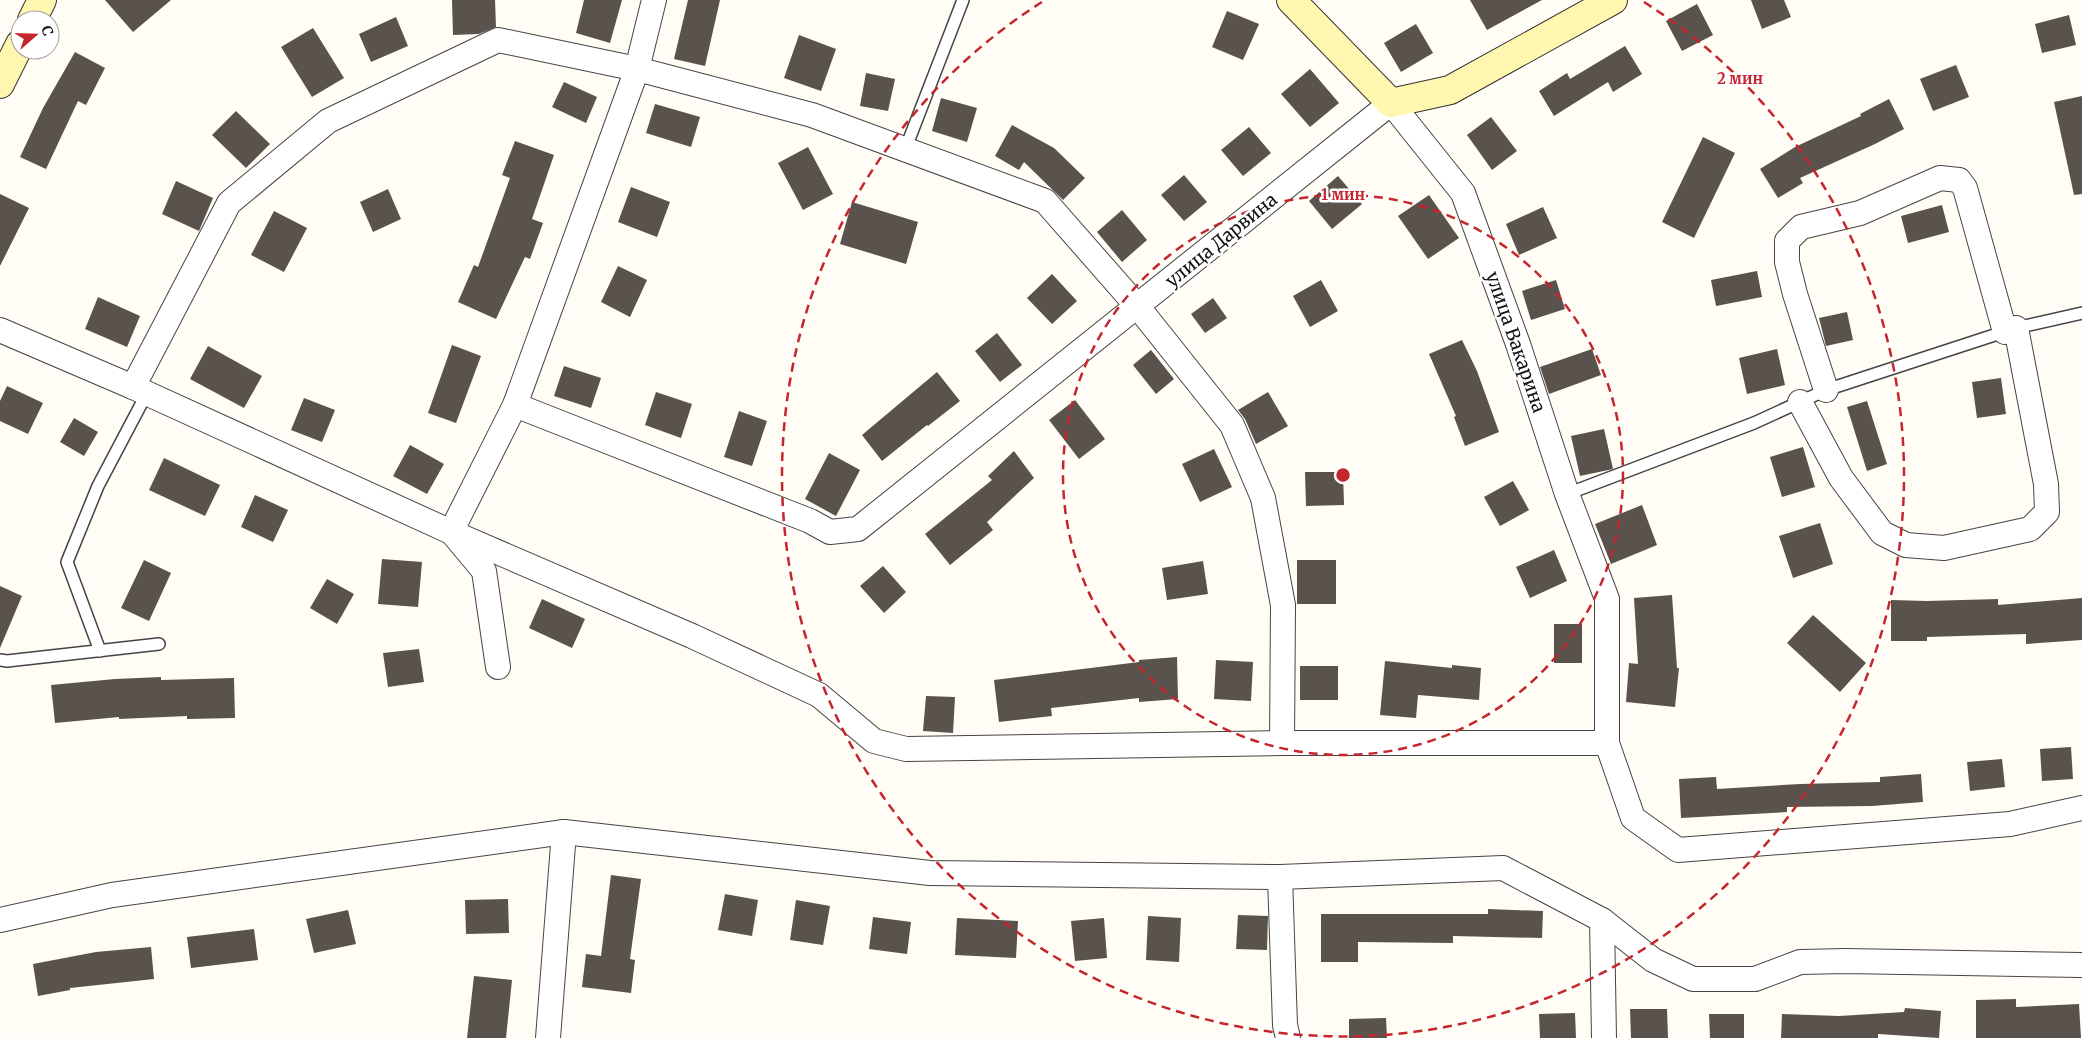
<svg xmlns="http://www.w3.org/2000/svg" width="2082" height="1038" font-family="Merriweather,serif">
	<style>
		.building { fill: #5a524d }
		.lines { fill: none; stroke-linecap: round; stroke-linejoin: round }
		.lane-casing { stroke: #444; stroke-width: 14 }
		.street-casing { stroke: #444; stroke-width: 26 }
		.secondary-casing { stroke: #333; stroke-width: 30 }
		.lane { stroke: #fff; stroke-width: 11 }
		.street { stroke: #fff; stroke-width: 24 }
		.secondary { stroke: #fff6b0; stroke-width: 28 }
		.ring { fill: none; stroke: #c4262e; stroke-width: 2.5; stroke-dasharray: 9 6 }
		.labels { text-anchor: middle; dominant-baseline: central; stroke-width: 5; stroke-linejoin: round; paint-order: stroke }
		.street-label { font-size: 18px; fill: #111; stroke: #fff }
		.centre { fill: #c4262e; stroke: #fff; stroke-width: 2.5 }
		.ring-label { font-size: 15px; text-anchor: middle; font-weight: bold; fill: #c4262e; stroke: #fff; stroke-width: 5; stroke-linejoin: round; paint-order: stroke }
	</style>
	<rect width="100%" height="100%" fill="#fffdf5"/>
	<g class="building">
		<polygon points="105,0 171,0 133,32"/>
		<polygon points="452,0 495,0 496,27 479,34 453,35"/>
		<polygon points="584,0 622,0 610,43 576,33"/>
		<polygon points="688,0 720,0 705,66 674,59"/>
		<polygon points="1470,0 1542,0 1487,30"/>
		<polygon points="1751,0 1784,0 1791,17 1762,29"/>
		<polygon points="1697,4 1713,35 1682,51 1666,21"/>
		<polygon points="1227,11 1259,24 1243,60 1212,47"/>
		<polygon points="2069,15 2076,45 2042,53 2035,24"/>
		<polygon points="396,17 408,46 371,62 359,34"/>
		<polygon points="1416,24 1433,53 1401,72 1384,43"/>
		<polygon points="313,28 344,78 312,97 281,47"/>
		<polygon points="799,35 836,49 821,91 784,78"/>
		<polygon points="1625,46 1642,74 1613,92 1608,82 1554,116 1539,91 1567,73 1570,79"/>
		<polygon points="75,52 105,68 86,105 78,101 46,169 20,157 43,108"/>
		<polygon points="1956,65 1969,97 1933,111 1920,79"/>
		<polygon points="1310,69 1339,103 1310,127 1281,94"/>
		<polygon points="866,73 895,79 888,111 860,106"/>
		<polygon points="564,82 597,97 586,123 552,107"/>
		<polygon points="2082,96 2082,194 2074,195 2054,102"/>
		<polygon points="941,98 977,108 967,142 932,131"/>
		<polygon points="1889,99 1904,129 1875,144 1800,178 1803,183 1778,198 1760,169 1795,147 1861,116 1860,114"/>
		<polygon points="655,104 700,117 691,147 646,133"/>
		<polygon points="236,111 270,144 246,168 212,135"/>
		<polygon points="1491,117 1517,151 1492,170 1467,135"/>
		<polygon points="1012,125 1054,148 1085,178 1063,200 1024,162 1019,170 995,156"/>
		<polygon points="1249,127 1271,153 1243,176 1221,150"/>
		<polygon points="1703,137 1735,153 1694,238 1662,222"/>
		<polygon points="515,141 554,155 532,219 543,223 530,259 525,257 496,319 458,302 474,265 478,267 510,178 502,175"/>
		<polygon points="808,147 833,194 803,210 778,163"/>
		<polygon points="1184,175 1207,202 1184,221 1161,195"/>
		<polygon points="1338,176 1362,204 1332,229 1309,201"/>
		<polygon points="176,181 213,198 199,231 162,214"/>
		<polygon points="631,187 670,202 657,237 618,222"/>
		<polygon points="388,189 401,219 373,232 360,202"/>
		<polygon points="0,194 29,208 0,266"/>
		<polygon points="1429,195 1459,238 1428,259 1398,216"/>
		<polygon points="852,202 918,222 906,264 840,244"/>
		<polygon points="1942,205 1949,232 1908,243 1901,216"/>
		<polygon points="1543,207 1557,238 1519,255 1506,224"/>
		<polygon points="1122,210 1147,240 1122,262 1097,232"/>
		<polygon points="274,211 307,228 284,272 251,255"/>
		<polygon points="618,266 647,280 630,317 601,302"/>
		<polygon points="1757,271 1762,297 1716,306 1711,280"/>
		<polygon points="1052,274 1077,301 1052,324 1027,298"/>
		<polygon points="1321,280 1338,311 1310,327 1293,296"/>
		<polygon points="1556,280 1565,309 1531,320 1522,291"/>
		<polygon points="98,297 140,316 127,347 85,329"/>
		<polygon points="1213,298 1227,318 1205,333 1191,314"/>
		<polygon points="1847,312 1853,340 1826,346 1819,318"/>
		<polygon points="997,333 1022,365 1000,382 975,351"/>
		<polygon points="1462,340 1477,371 1499,432 1465,446 1454,417 1456,416 1429,354"/>
		<polygon points="452,345 481,356 456,423 428,413"/>
		<polygon points="208,346 262,376 244,408 190,379"/>
		<polygon points="1592,349 1601,375 1549,394 1540,367"/>
		<polygon points="1777,349 1785,385 1747,394 1739,358"/>
		<polygon points="1151,350 1174,379 1156,394 1133,365"/>
		<polygon points="564,366 601,378 591,408 554,396"/>
		<polygon points="937,372 960,401 928,426 927,425 882,461 862,435"/>
		<polygon points="2001,378 2006,414 1977,418 1972,382"/>
		<polygon points="7,386 43,403 28,434 0,421 0,401"/>
		<polygon points="656,392 692,404 681,438 645,425"/>
		<polygon points="1268,392 1288,426 1256,444 1245,419 1238,410"/>
		<polygon points="304,398 335,410 322,442 291,430"/>
		<polygon points="1075,400 1105,439 1079,459 1049,420"/>
		<polygon points="1867,401 1887,464 1867,471 1847,407"/>
		<polygon points="739,411 767,421 752,466 724,457"/>
		<polygon points="74,418 98,432 84,456 60,442"/>
		<polygon points="1604,429 1613,469 1580,476 1571,436"/>
		<polygon points="410,445 444,464 427,494 393,476"/>
		<polygon points="1803,447 1815,487 1782,497 1770,457"/>
		<polygon points="1214,449 1232,487 1200,502 1182,464"/>
		<polygon points="1014,451 1034,478 987,522 993,530 950,565 925,534 992,480 988,476"/>
		<polygon points="829,453 860,470 836,516 805,499"/>
		<polygon points="164,458 220,485 205,516 149,490"/>
		<polygon points="1305,472 1343,472 1344,505 1306,506"/>
		<polygon points="1513,481 1529,510 1500,526 1484,497"/>
		<polygon points="255,495 288,510 273,542 241,527"/>
		<polygon points="1642,505 1657,545 1611,564 1595,524"/>
		<polygon points="1820,523 1833,564 1793,578 1779,536"/>
		<polygon points="1554,550 1567,581 1530,598 1516,567"/>
		<polygon points="382,559 422,562 418,607 378,604"/>
		<polygon points="144,560 171,573 149,621 121,608"/>
		<rect x="1297" y="560" width="39" height="44"/>
		<polygon points="1203,561 1208,594 1167,600 1162,568"/>
		<polygon points="883,566 906,592 884,613 860,586"/>
		<polygon points="327,579 354,594 337,624 310,608"/>
		<polygon points="0,586 22,596 0,648"/>
		<polygon points="1672,595 1677,668 1679,668 1675,707 1626,702 1629,663 1638,664 1634,598"/>
		<polygon points="2082,598 2082,640 2026,644 2026,634 1927,637 1927,641 1891,641 1891,600 1927,601 1998,599 1998,605"/>
		<polygon points="542,599 585,619 572,648 529,628"/>
		<polygon points="1813,615 1866,663 1840,692 1787,643"/>
		<rect x="1554" y="624" width="28" height="39"/>
		<polygon points="419,649 424,682 388,687 383,653"/>
		<polygon points="1177,657 1178,699 1139,702 1139,698 1051,708 1052,716 999,722 994,680 1139,662 1139,660"/>
		<polygon points="1216,660 1253,662 1251,701 1214,699"/>
		<polygon points="1385,661 1452,668 1452,665 1481,668 1479,700 1418,695 1416,718 1380,715"/>
		<rect x="1300" y="666" width="38" height="34"/>
		<polygon points="161,677 161,680 234,678 235,718 187,719 187,716 119,719 119,717 55,723 51,685 115,679"/>
		<polygon points="926,696 955,697 953,733 923,731"/>
		<polygon points="2071,747 2073,779 2042,781 2040,749"/>
		<polygon points="2002,759 2005,787 1970,791 1967,762"/>
		<polygon points="1921,774 1923,802 1872,806 1787,807 1787,812 1681,818 1679,779 1716,777 1717,789 1800,784 1880,782 1880,777"/>
		<polygon points="611,875 641,879 630,959 635,960 631,993 582,987 586,954 601,956"/>
		<polygon points="725,894 758,900 752,936 718,930"/>
		<polygon points="508,899 509,933 466,934 465,900"/>
		<polygon points="796,900 830,906 823,945 790,940"/>
		<polygon points="1488,909 1543,911 1542,938 1453,936 1453,943 1358,942 1358,962 1321,962 1321,914 1488,914"/>
		<polygon points="348,910 356,944 314,953 306,919"/>
		<polygon points="1238,915 1268,916 1267,950 1236,949"/>
		<polygon points="1148,916 1181,918 1179,962 1146,960"/>
		<polygon points="873,917 911,922 907,954 869,949"/>
		<polygon points="957,918 1018,921 1016,958 955,955"/>
		<polygon points="1104,918 1107,958 1075,961 1071,921"/>
		<polygon points="254,929 258,960 191,968 187,937"/>
		<polygon points="151,947 154,979 70,988 70,990 38,996 33,964 96,952"/>
		<polygon points="474,976 512,980 506,1038 467,1038"/>
		<polygon points="2016,999 2016,1007 2079,1004 2081,1038 1976,1038 1976,1000"/>
		<polygon points="1905,1008 1941,1011 1939,1038 1878,1034 1878,1038 1781,1038 1782,1014 1839,1016 1904,1012"/>
		<polygon points="1630,1009 1667,1009 1668,1038 1631,1038"/>
		<polygon points="1575,1013 1576,1038 1540,1038 1539,1014"/>
		<polygon points="1709,1014 1744,1014 1744,1038 1710,1038"/>
		<polygon points="1386,1018 1387,1038 1349,1038 1349,1019"/>
	</g>
	<g class="lines">
		<defs>
			<g id="lane">
				<polyline points="905,150 963,0"/>
				<polyline points="1567,494 1754,423 1826,390 2016,328 2082,313"/>
				<polyline points="100,651 67,562 98,486 147,393"/>
				<polyline points="0,660 7,661 159,644"/>
			</g>
			<g id="street">
				<polyline points="0,330 133,387 451,532 692,636 819,695 874,741 906,749 1282,743 1607,743"/>
				<polyline points="133,387 229,203 328,121 498,40 637,69 812,115 1045,201 1138,307 1232,425 1263,498 1283,605 1282,743"/>
				<polyline points="1826,390 1795,294 1787,262 1787,241 1801,227 1860,213 1940,178 1959,180 1965,188 2005,332"/>
				<polyline points="1800,402 1841,478 1882,533 1906,545 1944,548 2030,529 2047,512 2046,484 2016,328"/>
				<polyline points="515,405 810,521 830,532 858,529 1391,103 1463,193 1518,344 1567,494 1607,599 1607,743 1633,818 1678,850 2010,824 2082,808"/>
				<polyline points="451,532 515,405 637,69 654,0"/>
				<polyline points="454,535 484,571 498,667"/>
				<polyline points="1280,877 1285,1025 1288,1038"/>
				<polyline points="0,920 112,895 564,832"/>
				<polyline points="1602,920 1653,960 1693,979 1755,979 1800,962 1845,961 2082,965"/>
				<polyline points="548,1038 564,832 930,873 1280,877 1503,868 1602,920 1604,1038"/>
			</g>
			<g id="secondary">
				<polyline points="1291,0 1391,103 1450,90 1613,0"/>
				<polyline points="32,20 42,0"/>
				<polyline points="0,84 20,44"/>
			</g>
		</defs>
		<use href="#lane" class="lane-casing"/>
		<use href="#street" class="street-casing"/>
		<use href="#secondary" class="secondary-casing"/>
		<use href="#lane" class="lane"/>
		<use href="#street" class="street"/>
		<use href="#secondary" class="secondary"/>
	</g>
	<g class="ring">
		<circle cx="1343" cy="475" r="280"/>
		<path d="M1644 2A561 561 0 1 1 1042 2"/>
	</g>
	<g class="labels">
		<g class="street-label">
			<text transform="translate(1221 240) rotate(-39)">улица Дарвина</text>
			<text transform="translate(1516 342) rotate(71)">улица Вакарина</text>
		</g>
	</g>
	<circle cx="1343" cy="475" r="8" class="centre"/>
	<g class="ring-label">
		<text x="1740" y="84">2 мин</text>
		<text x="1343" y="200">1 мин</text>
	</g>
	<g transform="translate(35 35) rotate(70)"><circle r="24" fill="#ffffff" stroke="#a0a0a0"/>
	<path d="M0-4L9 19L0 12L-9 19Z" fill="#c4262e"/>
	<text y="-8" font-size="14" font-weight="bold" text-anchor="middle" fill="#111111">С</text>
	</g>
</svg>
